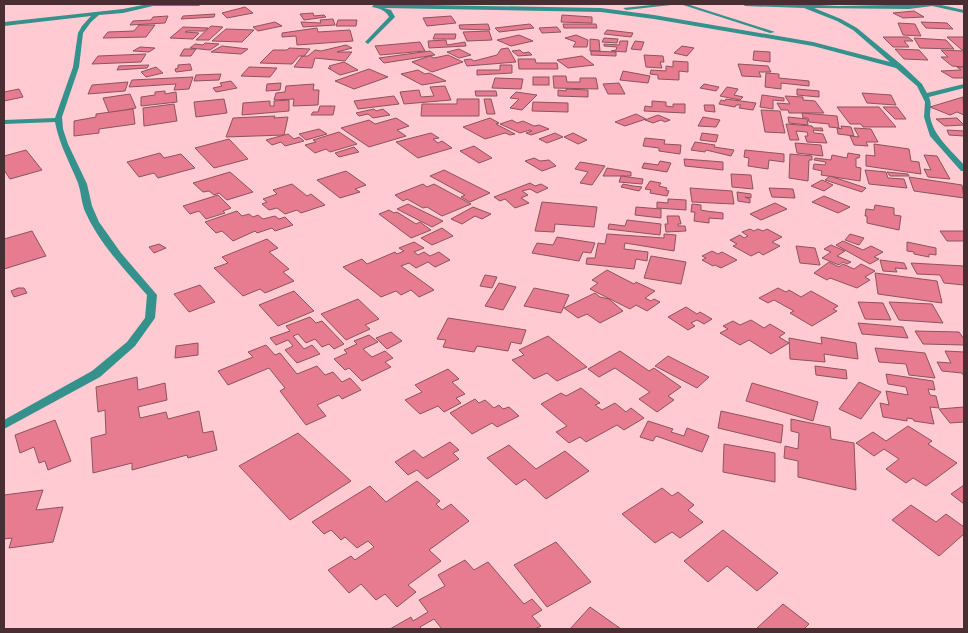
<svg xmlns="http://www.w3.org/2000/svg" width="968" height="633" font-family="Figtree,sans-serif">
	<style>
		.building { fill: #e77c90; stroke: #8d545e }
		.lines { fill: none; stroke-linecap: round; stroke-linejoin: round }
		.minor { fill: #34918b; fill-rule: evenodd }
	</style>
	<rect width="100%" height="100%" fill="#ffcad1"/>
	<g class="building">
		<polygon points="245,7 253,13 227,18 222,13"/>
		<polygon points="914,11 924,17 903,18 893,13"/>
		<polygon points="313,13 314,16 324,15 326,17 304,20 300,14"/>
		<polygon points="215,14 214,17 181,19 183,16"/>
		<polygon points="562,15 592,17 592,23 561,22"/>
		<polygon points="168,16 165,23 130,25 133,21 151,20 153,17"/>
		<polygon points="451,16 456,23 427,26 423,18"/>
		<polygon points="333,19 335,25 303,27 301,22 321,23 320,20"/>
		<polygon points="338,20 357,20 356,26 336,26"/>
		<polygon points="275,22 282,26 258,31 253,27"/>
		<polygon points="921,22 947,23 953,29 926,28"/>
		<polygon points="898,23 915,24 921,36 903,35"/>
		<polygon points="488,24 490,30 460,29 459,25"/>
		<polygon points="530,24 534,28 499,32 495,28"/>
		<polygon points="563,24 596,24 597,28 564,28"/>
		<polygon points="139,25 155,25 146,37 103,38 108,32 134,31"/>
		<polygon points="211,26 223,27 209,40 196,40"/>
		<polygon points="183,27 208,28 204,31 188,31 185,32 199,33 193,39 170,38"/>
		<polygon points="557,27 561,32 542,33 539,28"/>
		<polygon points="317,28 318,32 350,30 353,41 297,45 296,36 282,37 282,33"/>
		<polygon points="226,29 254,30 242,42 212,41"/>
		<polygon points="607,30 633,33 631,37 604,34"/>
		<polygon points="489,31 492,40 467,41 463,32"/>
		<polygon points="435,34 456,34 455,39 433,39"/>
		<polygon points="519,35 533,41 511,46 497,40"/>
		<polygon points="576,35 588,40 587,47 573,47 576,42 565,38"/>
		<polygon points="883,37 908,37 913,41 904,41 909,47 893,47"/>
		<polygon points="947,37 964,37 964,50 962,50"/>
		<polygon points="604,38 618,39 617,43 602,42"/>
		<polygon points="914,38 946,40 954,49 920,48"/>
		<polygon points="590,39 599,40 600,51 590,51"/>
		<polygon points="446,40 447,45 465,42 466,46 429,48 428,41"/>
		<polygon points="620,41 628,41 626,52 611,51 616,50 617,47 604,46 604,44 619,45"/>
		<polygon points="635,41 644,42 641,50 631,49"/>
		<polygon points="420,42 425,51 380,55 375,46"/>
		<polygon points="205,43 219,44 210,50 190,48 195,44 203,45"/>
		<polygon points="346,45 352,48 337,52 352,52 345,61 315,58 312,68 294,67 302,56 308,56 315,50 321,51"/>
		<polygon points="222,46 248,49 241,54 211,52"/>
		<polygon points="682,46 694,48 687,56 674,53"/>
		<polygon points="140,47 155,48 149,52 133,51"/>
		<polygon points="289,48 310,49 304,56 299,56 292,64 260,63 273,50 287,50"/>
		<polygon points="508,48 516,62 467,66 464,60 471,59 474,61 497,55 501,49"/>
		<polygon points="184,49 196,49 191,56 180,56"/>
		<polygon points="459,49 471,55 459,58 447,52"/>
		<polygon points="895,49 919,50 928,60 904,59"/>
		<polygon points="520,50 523,53 529,52 532,55 518,56 512,51"/>
		<polygon points="941,50 964,51 964,67 952,66 941,57 948,57"/>
		<polygon points="430,51 435,55 384,63 379,58"/>
		<polygon points="591,51 616,52 616,56 591,55"/>
		<polygon points="754,51 770,52 770,62 753,60"/>
		<polygon points="146,54 141,62 92,64 98,56"/>
		<polygon points="448,55 463,62 432,72 412,62 430,56 434,58"/>
		<polygon points="644,55 663,56 664,62 660,62 662,68 646,67"/>
		<polygon points="582,56 594,65 568,68 557,60"/>
		<polygon points="518,59 535,59 536,63 557,63 558,69 519,69"/>
		<polygon points="673,61 688,62 688,72 679,71 679,80 658,79 658,75 650,74 651,70 666,71 666,66 673,67"/>
		<polygon points="344,62 358,70 340,75 328,68 331,68 329,66"/>
		<polygon points="190,64 192,70 176,72 175,69 178,68 178,65"/>
		<polygon points="738,64 768,66 771,72 759,72 761,77 742,76"/>
		<polygon points="149,65 147,68 117,70 119,66"/>
		<polygon points="500,65 512,65 512,73 477,75 477,70 500,70"/>
		<polygon points="156,67 163,73 146,77 141,72"/>
		<polygon points="249,67 277,68 270,77 241,76"/>
		<polygon points="957,67 964,67 964,78 953,78 941,71 961,70"/>
		<polygon points="369,69 388,77 354,89 335,81"/>
		<polygon points="418,70 425,74 429,73 446,81 422,85 401,74"/>
		<polygon points="623,71 650,76 648,83 620,80"/>
		<polygon points="766,73 779,74 779,78 809,81 809,86 781,83 781,89 765,87"/>
		<polygon points="221,74 219,80 194,81 196,75"/>
		<polygon points="553,76 566,76 567,82 580,82 580,78 596,78 598,89 554,88"/>
		<polygon points="193,77 189,89 174,90 176,84 129,87 132,80"/>
		<rect x="533" y="77" width="16" height="8"/>
		<polygon points="495,78 523,79 521,89 492,88"/>
		<polygon points="231,81 237,88 216,92 213,88 222,86 220,83"/>
		<polygon points="128,82 125,91 88,94 92,85"/>
		<polygon points="281,83 280,90 266,91 267,84"/>
		<polygon points="619,83 625,94 608,94 603,84"/>
		<polygon points="314,84 313,90 319,90 318,105 293,106 294,99 274,100 276,93 285,92 286,86"/>
		<polygon points="704,84 719,87 716,91 700,88"/>
		<polygon points="445,86 451,100 404,104 400,92 419,90 421,97 434,96 430,87"/>
		<polygon points="727,87 738,89 734,95 743,97 740,100 720,96"/>
		<polygon points="19,89 23,97 4,101 4,92"/>
		<polygon points="566,89 588,90 588,97 558,96 558,90 566,91"/>
		<polygon points="797,89 819,91 819,97 797,95"/>
		<polygon points="165,91 165,94 176,92 177,102 141,106 141,97 155,95 155,92"/>
		<polygon points="475,91 496,91 497,96 476,96"/>
		<polygon points="516,92 537,95 522,110 510,108 519,99 510,98"/>
		<polygon points="862,93 891,95 896,105 867,103"/>
		<polygon points="130,94 136,108 109,113 103,98"/>
		<polygon points="762,95 784,98 784,101 773,100 773,109 760,107"/>
		<polygon points="394,96 399,104 358,109 354,101"/>
		<polygon points="785,96 803,97 803,100 815,101 824,113 789,113 788,110 781,110 777,103 790,104"/>
		<polygon points="963,97 964,115 957,112 950,115 930,107"/>
		<polygon points="224,99 227,113 196,117 194,102"/>
		<polygon points="457,99 479,99 479,116 421,116 422,104 457,104"/>
		<polygon points="484,99 491,99 495,114 487,114"/>
		<polygon points="726,99 756,103 753,110 739,108 741,105 736,105 735,107 719,104 721,100 725,101"/>
		<polygon points="289,100 289,111 242,115 243,103 270,101 270,106 274,106 274,101"/>
		<polygon points="652,101 666,102 666,106 673,107 673,104 685,104 685,113 644,111 645,106 652,107"/>
		<polygon points="533,102 568,103 568,112 532,111"/>
		<polygon points="174,104 177,121 144,126 143,108"/>
		<polygon points="704,105 714,105 715,112 705,111"/>
		<polygon points="320,106 335,106 333,115 311,115 313,112 318,112"/>
		<polygon points="837,107 879,107 896,127 863,127 861,124 850,124"/>
		<polygon points="883,107 897,107 906,119 895,119"/>
		<polygon points="133,109 135,124 99,129 99,133 74,136 74,121 96,117 96,114"/>
		<polygon points="374,109 376,111 383,109 390,115 373,118 368,114 359,116 356,113"/>
		<polygon points="761,110 780,111 785,133 765,132"/>
		<polygon points="802,113 837,116 839,128 829,127 829,124 809,122 808,118 803,118"/>
		<polygon points="636,114 646,119 625,126 615,122"/>
		<polygon points="658,115 670,120 665,122 661,120 653,123 645,120"/>
		<polygon points="275,116 274,118 288,117 284,135 226,137 233,118"/>
		<polygon points="703,117 720,120 716,127 698,126"/>
		<polygon points="788,117 807,119 808,125 789,123"/>
		<polygon points="396,118 409,126 397,130 406,136 369,147 341,128 369,120 375,124"/>
		<polygon points="490,118 499,123 496,124 515,134 510,135 505,133 485,139 463,127"/>
		<polygon points="957,118 964,125 945,126 936,119"/>
		<polygon points="512,120 517,123 523,121 534,126 539,125 549,129 531,135 526,133 532,131 530,130 520,133 500,124"/>
		<polygon points="786,124 812,126 813,128 822,128 823,131 813,130 814,133 823,134 827,143 807,142 805,136 808,136 807,132 796,131 799,140 790,140"/>
		<polygon points="841,126 851,127 854,136 838,134 837,128 842,129"/>
		<polygon points="854,128 871,129 878,142 866,142 868,146 854,145 850,136 859,137"/>
		<polygon points="319,129 327,134 306,140 299,134"/>
		<polygon points="947,130 964,131 964,136 949,135"/>
		<polygon points="339,132 357,144 330,152 326,149 315,153 305,145 316,142 313,140"/>
		<polygon points="431,133 439,138 433,139 438,143 442,141 452,148 418,158 396,142"/>
		<polygon points="555,133 563,137 547,143 539,139"/>
		<polygon points="573,133 587,140 578,144 564,137"/>
		<polygon points="702,133 718,135 716,142 700,140"/>
		<polygon points="288,134 294,139 299,137 304,141 285,146 281,142 272,145 266,140"/>
		<polygon points="645,138 665,140 664,144 681,145 680,154 659,151 659,148 643,146"/>
		<polygon points="229,139 248,159 214,168 195,148"/>
		<polygon points="695,142 715,145 714,147 734,150 731,156 706,150 705,152 691,150"/>
		<polygon points="795,143 821,145 823,156 797,153"/>
		<polygon points="874,144 909,149 911,161 919,162 921,174 866,166 866,155 875,156"/>
		<polygon points="474,146 492,158 479,163 460,151"/>
		<polygon points="354,147 359,152 339,157 335,153"/>
		<polygon points="26,150 42,170 10,179 4,170 4,156"/>
		<polygon points="745,150 784,154 784,162 769,160 768,169 748,166 749,158 744,157"/>
		<polygon points="160,153 164,158 181,154 195,168 158,178 154,173 139,177 127,162"/>
		<polygon points="848,153 860,155 859,158 856,158 856,167 861,168 860,181 821,175 822,171 813,169 814,164 825,165 826,162 814,160 815,158 831,160 832,155 847,158"/>
		<polygon points="790,154 812,156 812,160 809,160 808,181 789,178"/>
		<polygon points="924,155 937,156 950,179 928,177 924,169 931,170"/>
		<polygon points="534,158 540,161 549,160 556,166 542,171 525,161"/>
		<polygon points="684,159 723,162 723,170 685,166"/>
		<polygon points="660,161 671,163 667,172 642,168 644,163 658,165"/>
		<polygon points="580,162 605,166 592,185 580,183 588,172 575,169"/>
		<polygon points="607,168 631,172 631,176 603,176"/>
		<polygon points="444,170 490,193 470,202 461,197 465,195 430,176"/>
		<polygon points="865,170 886,172 888,178 904,179 907,188 869,184"/>
		<polygon points="346,171 366,185 355,189 360,192 340,198 317,180"/>
		<polygon points="230,172 253,192 227,200 219,193 214,195 209,191 203,192 193,183"/>
		<polygon points="887,172 908,174 909,176 890,176"/>
		<polygon points="731,174 751,175 753,189 732,187"/>
		<polygon points="621,176 643,179 642,184 619,182"/>
		<polygon points="830,176 866,188 862,192 825,180"/>
		<polygon points="909,177 962,185 964,198 914,191"/>
		<polygon points="822,180 833,185 824,191 811,186"/>
		<polygon points="650,181 661,183 659,186 667,188 666,190 669,191 667,196 650,193 651,190 645,189"/>
		<polygon points="530,183 535,186 541,184 548,188 537,193 530,189 522,191 528,195 521,198 529,203 515,208 505,199 500,201 494,197"/>
		<polygon points="292,184 307,196 311,194 325,205 301,213 297,210 285,214 277,208 269,210 262,204 267,202 263,199 277,194 273,190"/>
		<polygon points="423,184 427,187 434,184 471,204 442,216 427,207 423,208 407,199 403,201 395,195"/>
		<polygon points="623,184 633,186 642,187 639,191 621,187"/>
		<polygon points="690,188 732,191 734,204 692,202"/>
		<polygon points="769,188 793,189 795,198 772,197"/>
		<polygon points="737,192 751,194 751,198 745,197 750,199 750,203 738,201"/>
		<polygon points="218,195 231,208 223,211 225,213 206,219 199,211 190,214 183,206"/>
		<polygon points="824,196 850,207 838,213 812,202"/>
		<polygon points="668,199 686,200 686,210 657,208 657,202 668,203"/>
		<polygon points="542,202 597,207 594,227 555,224 554,232 535,231"/>
		<polygon points="775,203 787,209 761,220 750,214"/>
		<polygon points="408,204 443,221 432,227 397,209"/>
		<polygon points="692,204 701,205 701,210 706,211 723,213 723,219 709,218 709,223 694,221 695,212 691,212"/>
		<polygon points="875,205 894,208 894,215 901,216 899,230 867,223 867,216 865,216 866,209 874,210"/>
		<polygon points="473,207 491,214 482,219 475,216 462,224 451,219"/>
		<polygon points="636,207 661,209 661,218 635,215"/>
		<polygon points="389,210 394,213 397,212 416,224 420,222 431,230 411,238 379,214"/>
		<polygon points="237,211 242,216 249,214 253,217 258,215 263,219 275,216 279,219 285,217 293,225 275,231 272,228 257,233 255,231 233,241 222,231 216,233 205,222"/>
		<polygon points="667,216 679,216 681,224 678,224 678,226 685,226 686,231 666,232 665,224 668,224"/>
		<polygon points="627,220 661,224 660,235 608,229 609,224 625,226"/>
		<polygon points="442,228 453,236 432,245 421,238"/>
		<polygon points="750,229 754,231 758,229 763,231 767,229 782,237 772,242 780,246 763,255 759,252 751,256 733,246 737,244 730,240 740,235 744,238 748,236 742,232"/>
		<polygon points="32,231 46,256 4,269 4,239"/>
		<polygon points="940,231 964,231 964,241 947,241"/>
		<polygon points="607,234 664,238 664,234 676,235 674,251 625,243 624,249 648,252 647,261 636,259 634,269 586,264 587,258 595,258 598,243 605,244"/>
		<polygon points="850,234 864,238 859,245 845,240"/>
		<polygon points="557,237 595,243 591,253 583,252 579,261 532,253 537,243 553,245"/>
		<polygon points="267,239 278,248 269,252 289,269 283,272 294,281 265,293 260,289 243,296 214,268 228,263 222,257"/>
		<polygon points="843,241 863,250 871,246 883,252 874,257 879,259 870,264 836,245"/>
		<polygon points="414,242 424,248 414,252 418,255 424,252 430,256 439,252 450,260 435,267 428,262 416,268 409,263 401,266 434,290 419,297 411,290 401,295 396,291 381,297 343,267 362,259 367,264 395,252 397,254 404,251 399,248"/>
		<polygon points="907,242 936,248 936,255 929,254 929,257 914,254 914,252 907,251"/>
		<polygon points="159,244 166,248 154,253 149,247"/>
		<polygon points="831,245 845,251 837,256 851,262 847,264 843,262 839,265 822,258 831,252 824,249"/>
		<polygon points="796,246 815,248 820,265 800,263"/>
		<polygon points="712,251 718,254 722,252 737,260 721,268 715,265 713,266 702,260 706,258 702,256"/>
		<polygon points="651,256 686,262 681,284 644,278"/>
		<polygon points="880,260 904,263 907,269 895,268 897,272 883,271"/>
		<polygon points="829,262 839,267 843,264 854,269 861,264 875,271 865,277 870,280 857,288 830,278 827,280 814,273"/>
		<polygon points="911,263 964,266 964,285 944,283 940,275 917,274"/>
		<polygon points="607,270 634,284 636,282 655,291 645,298 651,301 654,299 660,302 647,311 636,305 630,309 590,289 598,283 592,280"/>
		<polygon points="875,273 937,281 942,303 878,294"/>
		<polygon points="485,275 497,277 492,288 480,286"/>
		<polygon points="499,283 516,287 503,310 485,306"/>
		<polygon points="200,285 215,302 189,312 174,294"/>
		<polygon points="18,288 24,288 27,293 14,297 11,291"/>
		<polygon points="534,288 569,295 561,313 524,306"/>
		<polygon points="778,288 786,292 789,290 801,297 811,291 838,306 833,309 837,311 812,326 790,313 794,311 774,300 768,303 759,298"/>
		<polygon points="294,291 314,311 278,326 259,305"/>
		<polygon points="595,293 600,297 609,299 623,311 600,323 587,314 578,318 564,308"/>
		<polygon points="358,299 379,319 365,325 370,329 346,340 321,314"/>
		<polygon points="858,302 883,303 891,320 865,319"/>
		<polygon points="889,302 932,304 943,323 899,320"/>
		<polygon points="686,307 697,314 700,312 712,319 704,324 697,320 691,323 695,326 688,330 668,317"/>
		<polygon points="310,317 316,323 322,321 344,344 334,349 329,344 322,347 315,339 306,343 298,334 293,336 304,349 312,345 320,354 297,363 285,350 293,346 288,340 276,345 270,338 290,331 286,326"/>
		<polygon points="448,318 526,330 521,344 511,342 508,351 477,346 474,352 443,347 446,340 437,339"/>
		<polygon points="751,320 764,328 770,324 785,333 779,337 789,343 771,354 749,340 740,345 720,333 728,329 723,326 733,321 740,325"/>
		<polygon points="858,323 903,327 908,338 862,334"/>
		<polygon points="915,331 959,332 964,339 964,345 923,344"/>
		<polygon points="391,332 402,341 387,349 376,338"/>
		<polygon points="369,335 378,342 363,349 372,357 385,351 393,358 385,362 391,367 362,381 349,368 345,370 334,359 347,353 344,350 357,344 354,341"/>
		<polygon points="548,336 572,355 587,367 557,381 547,373 534,379 512,360 524,355 519,350"/>
		<polygon points="821,337 856,343 858,359 824,354 825,362 790,359 789,338 822,344"/>
		<polygon points="198,343 198,355 175,358 176,346"/>
		<polygon points="266,345 275,355 280,353 297,374 317,366 325,375 333,372 342,382 350,378 361,390 342,399 339,395 317,405 326,416 306,425 280,391 285,388 269,368 228,385 218,371 253,357 248,352"/>
		<polygon points="875,348 925,353 935,378 909,375 906,364 879,362"/>
		<polygon points="620,351 649,371 654,368 681,387 668,396 674,400 657,412 639,399 650,392 615,368 599,377 588,369"/>
		<polygon points="945,351 964,352 964,376 962,373 942,371 937,362 951,363"/>
		<polygon points="668,356 709,377 697,388 655,366"/>
		<polygon points="815,366 846,370 847,379 816,375"/>
		<polygon points="448,369 459,379 452,382 465,394 456,398 461,403 444,412 438,406 420,414 405,400 422,392 415,385"/>
		<polygon points="886,374 933,381 935,390 928,389 930,395 936,396 939,408 930,407 934,424 914,421 913,419 907,418 907,421 883,417 880,403 889,405 886,391 908,395 906,387 888,384"/>
		<polygon points="137,377 138,390 165,383 167,400 138,407 140,418 166,412 168,419 199,411 203,433 213,431 217,450 188,458 187,455 132,470 132,463 93,473 91,438 106,434 105,410 98,412 96,387"/>
		<polygon points="859,382 881,392 861,419 839,409"/>
		<polygon points="752,383 818,402 813,421 746,401"/>
		<polygon points="581,388 600,403 595,405 602,410 615,403 626,412 631,408 644,418 624,430 617,425 586,442 580,437 569,443 556,432 567,426 541,404 561,393 566,396"/>
		<polygon points="475,399 479,403 485,400 494,408 499,405 503,409 509,407 519,416 497,427 492,423 472,434 450,413"/>
		<polygon points="964,407 964,422 950,423 939,409"/>
		<polygon points="721,411 783,425 781,443 718,428"/>
		<polygon points="791,419 830,427 831,439 854,443 856,490 798,477 798,461 784,458 785,446 798,449 799,433 791,431"/>
		<polygon points="55,420 71,461 48,470 45,461 39,463 34,447 20,453 15,435"/>
		<polygon points="648,421 673,429 671,432 684,436 687,428 709,436 702,452 656,436 653,441 640,437"/>
		<polygon points="908,426 932,441 928,444 957,463 926,486 913,478 906,483 886,469 899,459 884,449 874,456 856,443 873,432 886,441"/>
		<polygon points="298,433 351,481 290,520 239,466"/>
		<polygon points="450,442 459,450 453,453 459,459 427,479 417,470 408,475 395,462 414,450 423,458"/>
		<polygon points="724,444 775,453 775,482 723,472"/>
		<polygon points="509,445 536,469 565,451 589,471 546,499 525,479 516,485 487,458"/>
		<polygon points="417,481 440,501 436,504 442,510 451,504 469,521 429,550 441,561 408,585 416,592 397,607 385,594 376,600 361,584 349,593 328,570 351,556 355,560 374,547 368,541 357,548 345,537 341,540 331,530 324,534 312,522 370,486 386,502"/>
		<polygon points="964,485 964,504 951,494"/>
		<polygon points="662,488 672,496 678,492 694,505 688,510 703,522 680,538 672,532 655,543 622,514"/>
		<polygon points="43,490 36,510 63,507 53,542 9,548 12,538 4,539 4,495"/>
		<polygon points="911,505 936,522 946,514 964,527 964,534 939,556 892,520"/>
		<polygon points="723,530 778,573 757,591 727,566 708,582 684,561"/>
		<polygon points="556,542 591,582 547,607 514,565"/>
		<polygon points="465,560 474,570 488,562 524,604 532,599 542,610 532,616 541,626 535,629 442,629 434,619 420,627 422,629 390,629 411,617 413,621 428,612 419,600 445,586 438,575"/>
		<polygon points="783,604 809,624 804,629 756,629"/>
		<polygon points="590,607 621,629 570,629"/>
	</g>
	<g class="lines">
		<g class="minor">
			<path d="M148,4H202L199,6H153L123,13L99,15L91,22L83,33L79,67L62,117L63,129L68,144L87,184L92,206L99,222L121,253L157,295L155,318L135,346L100,377L4,429V420L92,371L127,342L145,318L147,295C124,269 98,242 84,209C81,200 81,191 78,183C70,163 59,144 55,122L4,124V120L55,118L73,67L78,33L82,26L91,16L4,26V22L123,9Z"/>
			<path d="M374,4L601,8L654,15L813,42L890,62L853,30L837,21L804,8L745,6L742,4H802L838,6L937,4L964,10V13L932,6L909,9L814,8L841,19L857,28L903,66L922,84L927,93L964,84V88L929,97C932,104 930,109 930,116C933,136 952,151 964,165V171H961L930,136L924,117L925,102L917,86L896,68L813,46L654,19L601,12L384,8L391,10L395,17L368,44L365,42L366,41L389,17C386,10 378,8 372,7Z"/>
			<polygon points="661,4 680,4 626,10 623,8"/>
			<polygon points="680,4 687,4 775,32 770,33"/>
		</g>
	</g>
	<rect width="968" height="633" fill="none" stroke="#482e32" stroke-width="10"/>
</svg>
